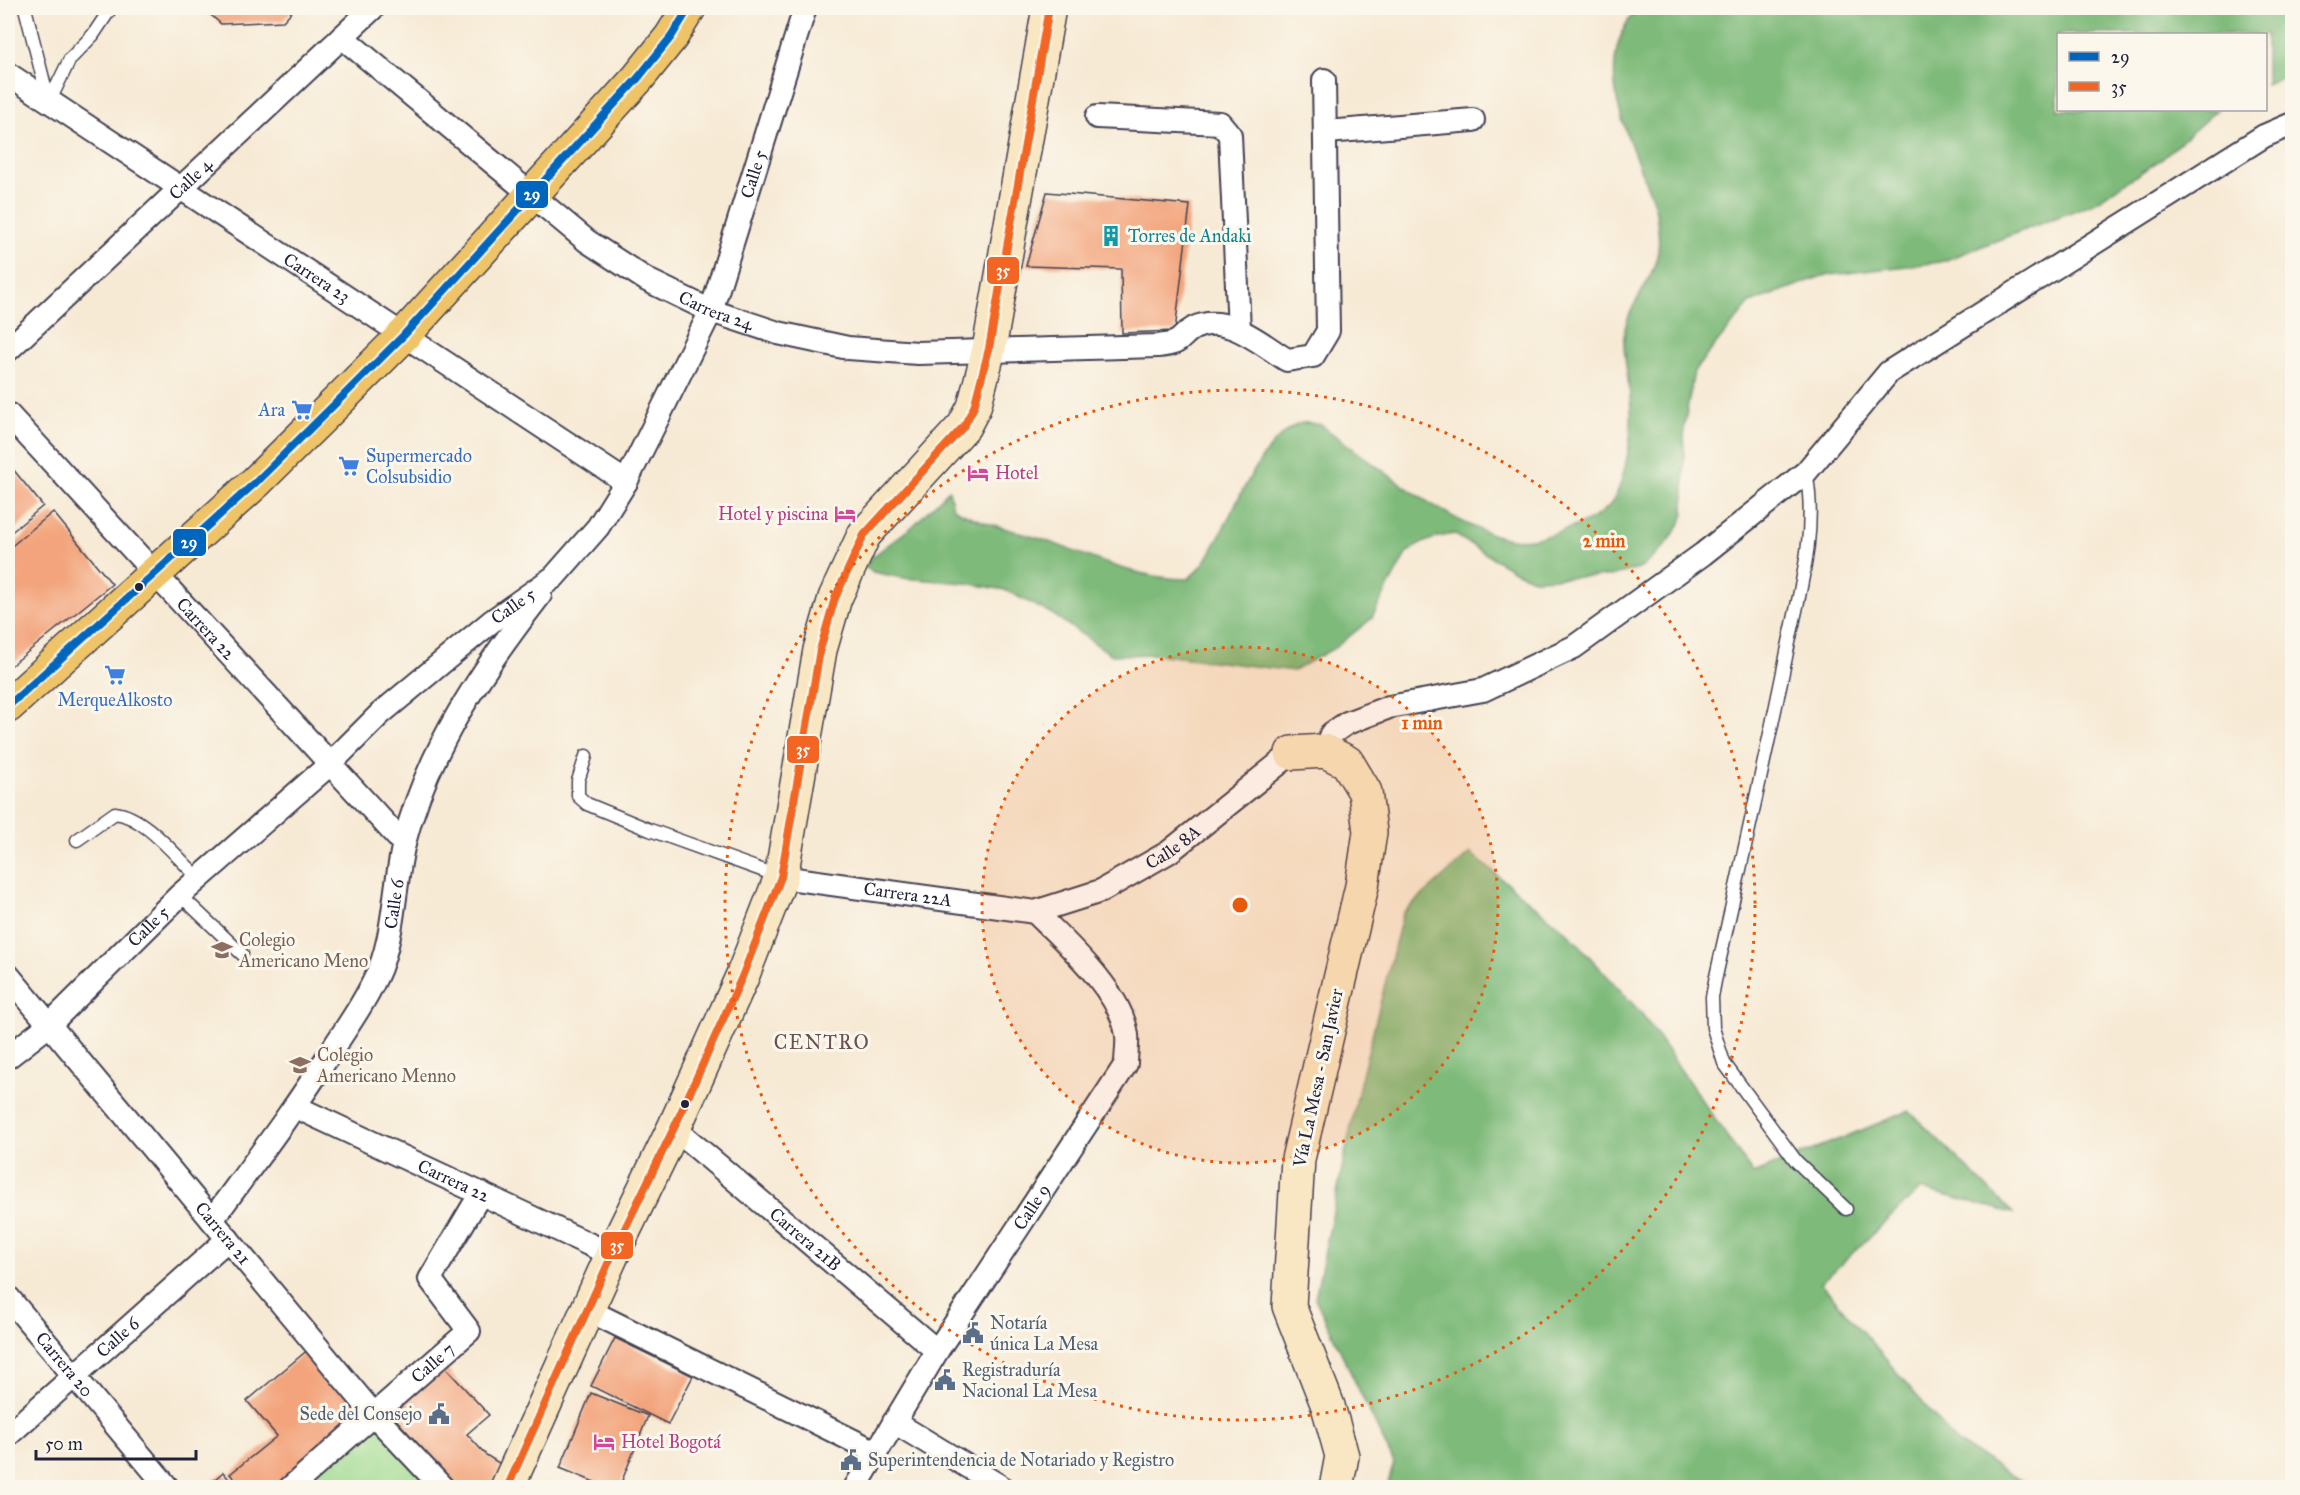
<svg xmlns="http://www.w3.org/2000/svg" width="2300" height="1495" font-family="'IM FELL Great Primer',serif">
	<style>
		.green { fill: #9eda8e; stroke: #607e64; stroke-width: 1.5 }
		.forest { fill: #7eba79; stroke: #506e5a; stroke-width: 1.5 }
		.building { fill: #f3a47b }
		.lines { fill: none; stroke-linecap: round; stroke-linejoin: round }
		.lane-casing { stroke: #424052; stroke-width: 15 }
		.street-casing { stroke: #424052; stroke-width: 26 }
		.secondary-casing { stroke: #424052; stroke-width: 36 }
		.primary-casing { stroke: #424052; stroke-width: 36 }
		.lane { stroke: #fff; stroke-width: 12 }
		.street { stroke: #fff; stroke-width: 22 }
		.secondary { stroke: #f9e7c3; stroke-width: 33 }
		.primary { stroke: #efc469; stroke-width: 33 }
		.bus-1-casing { stroke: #fbf7ec; stroke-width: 12 }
		.bus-2-casing { stroke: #fbf7ec; stroke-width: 12 }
		.bus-1 { stroke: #0065bd; stroke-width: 8 }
		.bus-2 { stroke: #f26522; stroke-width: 8 }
		.ring { fill: none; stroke: #e8590c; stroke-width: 3; stroke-dasharray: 3 6 }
		.bus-dot { fill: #22223b; stroke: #fbf7ec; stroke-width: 2 }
		.labels { text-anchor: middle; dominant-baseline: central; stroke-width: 6; stroke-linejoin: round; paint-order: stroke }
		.street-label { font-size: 18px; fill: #22223b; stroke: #fbf7ec }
		.culture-label { font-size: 18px; fill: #0d838f; stroke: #fbf7ec; text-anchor: start }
		.shop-label { font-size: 18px; fill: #366cbe; stroke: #fbf7ec; text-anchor: end }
		.hotel-label { font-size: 18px; fill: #b23c85; stroke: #fbf7ec; text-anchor: start }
		.education-label { font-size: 18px; fill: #785e54; stroke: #fbf7ec; text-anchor: start }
		.service-label { font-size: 18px; fill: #4e5e75; stroke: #fbf7ec; text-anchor: start }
		.neighbourhood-label { font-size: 20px; letter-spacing: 1.5px; fill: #6b5051; stroke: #fbf7ec }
		.centre { fill: #e8590c; stroke: #fbf7ec; stroke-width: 3 }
		.ring-label { font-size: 18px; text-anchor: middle; font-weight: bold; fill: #e8590c; stroke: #fbf7ec; stroke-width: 6; stroke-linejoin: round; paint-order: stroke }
		.line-badge { stroke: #fbf7ec; stroke-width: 2 }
		.badge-label { font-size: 16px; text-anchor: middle; font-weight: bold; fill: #fff }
	</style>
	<rect width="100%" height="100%" fill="#fbf7ec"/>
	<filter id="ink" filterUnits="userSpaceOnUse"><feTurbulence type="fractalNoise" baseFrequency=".0167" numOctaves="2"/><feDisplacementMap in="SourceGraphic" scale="12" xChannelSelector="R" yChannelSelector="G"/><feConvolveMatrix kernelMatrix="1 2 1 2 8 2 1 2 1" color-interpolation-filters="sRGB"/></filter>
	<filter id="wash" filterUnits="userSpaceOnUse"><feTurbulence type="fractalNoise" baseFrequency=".008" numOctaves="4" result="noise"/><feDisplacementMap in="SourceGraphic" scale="24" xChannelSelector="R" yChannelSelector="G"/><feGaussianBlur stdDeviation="1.35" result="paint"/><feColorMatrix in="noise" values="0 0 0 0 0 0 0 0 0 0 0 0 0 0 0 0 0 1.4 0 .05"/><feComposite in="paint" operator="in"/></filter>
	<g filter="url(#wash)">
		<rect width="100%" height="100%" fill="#f7ead5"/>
		<polygon class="green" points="375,1416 443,1488 290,1488"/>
		<g class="forest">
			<path d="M1641,8H2292V73L2266,84V34H2058V110H2217L2160,160L2094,203L1941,262L1822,276L1750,303L1694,371L1684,427V513L1681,523L1664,547L1641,568L1610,576L1534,579L1516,572L1454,534C1436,537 1421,541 1406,554L1371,619L1336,647L1294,671L1155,654L1112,655L1052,614L1005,590L966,583L903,578L873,572L865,567L871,558L913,526L949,490L953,508C981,524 1010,529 1041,539C1089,556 1135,579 1188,579C1193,574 1200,569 1204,563C1229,526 1257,441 1299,424C1305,421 1314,424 1321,425C1369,460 1453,530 1511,539C1532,542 1554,534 1573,527C1586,522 1598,517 1608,507C1623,492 1630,446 1631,425C1633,397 1625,371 1624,344C1622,310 1649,290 1656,260C1660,247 1659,233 1657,220C1656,205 1649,190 1643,176C1626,133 1605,88 1619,41C1624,28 1629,15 1641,8Z"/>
			<polygon points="1470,853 1568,933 1642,1014 1753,1174 1909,1111 2013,1213 1920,1189 1821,1283 1956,1442 2032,1487 1387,1487 1394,1463 1315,1298 1360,1083 1403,913"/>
		</g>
		<g id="blocks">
			<g class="building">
				<polygon points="203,8 295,8 283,21 221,24"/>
				<polygon points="1047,192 1190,205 1175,331 1122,333 1121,269 1026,266"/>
				<polygon points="8,463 43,506 8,535"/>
				<polygon points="53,512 112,584 8,668 8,549"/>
				<polygon points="615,1338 693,1376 668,1424 591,1386"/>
				<polygon points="310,1348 365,1412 275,1488 243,1488 230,1474 277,1436 247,1401"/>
				<polygon points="443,1365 489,1415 467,1434 486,1455 502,1465 490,1488 458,1488 389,1412"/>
				<polygon points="591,1393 648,1416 619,1488 609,1488 560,1468"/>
				<polygon points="223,1472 236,1488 205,1488"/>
			</g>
		</g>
	</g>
	<g filter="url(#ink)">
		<use href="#blocks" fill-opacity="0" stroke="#424052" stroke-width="1.5"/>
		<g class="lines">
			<defs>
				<g id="lane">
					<polyline points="25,8 49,102 70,59 93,35 111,8"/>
					<path d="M1806,472C1818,532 1799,593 1787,652C1765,762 1739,872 1715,981L1712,997L1713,1028L1724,1063L1796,1161L1846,1209"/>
					<polyline points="586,756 578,781 578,796 587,804 650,830 781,877"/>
					<path d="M77,840L115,813C145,816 177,858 199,878"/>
					<polyline points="180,895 242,954"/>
				</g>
				<g id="street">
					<path id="s1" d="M342,37L587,241L647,280L711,311L778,333L848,348L918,353L1158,346C1186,343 1176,338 1194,328C1226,312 1261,344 1287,360L1313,356L1328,331L1324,80"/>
					<path id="s2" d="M8,74L626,482"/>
					<polyline points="1097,117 1220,123 1230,135 1239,330"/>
					<polyline points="1327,132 1473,120"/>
					<path id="s3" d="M8,350L373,8"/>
					<path id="s4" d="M8,414L404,844"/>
					<polyline points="1325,751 1331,734 1347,723 1389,707 1483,690 1574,647 1703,554 1806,472 1889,372 2264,136 2292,124"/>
					<path id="s5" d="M781,877L1035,912L1101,891L1169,852L1292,753"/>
					<path id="s6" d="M8,975L375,1416L443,1488"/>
					<path id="s7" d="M8,1057L49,1025L180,895L329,765L380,714L492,621L554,577L598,527L626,482L711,311L805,8"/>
					<path id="s8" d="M296,1107L612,1255"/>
					<path id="s9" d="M674,1128L937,1351"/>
					<path id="s10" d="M212,1220C253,1164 295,1109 332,1050C349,1024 368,997 380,968C395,928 394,885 404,843C428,749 482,670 540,595"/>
					<path id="s11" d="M8,1297L168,1488"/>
					<polyline points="588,1310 876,1452"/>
					<polyline points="894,1422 1003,1488"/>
					<path id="s12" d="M8,1435L228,1239"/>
					<path id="s13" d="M290,1488L469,1331L430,1279L481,1193"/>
					<path id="s14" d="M855,1488L937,1351L1126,1064C1126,1055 1128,1044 1127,1035C1121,991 1065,942 1035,912"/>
				</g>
				<g id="secondary">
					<polyline points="1292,753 1325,751 1347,762 1365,792 1370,832 1362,886 1298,1159 1289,1306 1328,1406 1342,1456 1336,1488"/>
					<polyline points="507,1488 612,1255 674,1128 742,977 781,877 820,650 835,598 864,535 964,426 974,407 989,349 1049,8"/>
				</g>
				<polyline id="primary" points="8,706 256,482 344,395 404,335 638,78 671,37 689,8"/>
			</defs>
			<use href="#lane" class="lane-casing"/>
			<use href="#street" class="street-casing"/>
			<use href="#secondary" class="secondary-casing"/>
			<use href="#primary" class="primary-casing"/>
			<use href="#lane" class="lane"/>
			<use href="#street" class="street"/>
			<use href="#secondary" class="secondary"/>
			<use href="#primary" class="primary"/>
			<defs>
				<polyline id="bus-1" points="8,706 256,482 344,395 404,335 638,78 671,37 689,8"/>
				<polyline id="bus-2" points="507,1488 612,1255 674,1128 742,977 781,877 820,650 835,598 864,535 964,426 974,407 989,349 1049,8"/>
			</defs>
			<use href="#bus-1" class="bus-1-casing"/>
			<use href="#bus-2" class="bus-2-casing"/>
			<use href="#bus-1" class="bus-1"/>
			<use href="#bus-2" class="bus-2"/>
		</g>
	</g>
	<circle cx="1240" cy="905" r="258" fill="#e8590c" fill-opacity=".12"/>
	<g class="ring">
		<circle cx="1240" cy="905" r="258"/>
		<circle cx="1240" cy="905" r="515"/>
	</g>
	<defs>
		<symbol id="building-bare" viewBox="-9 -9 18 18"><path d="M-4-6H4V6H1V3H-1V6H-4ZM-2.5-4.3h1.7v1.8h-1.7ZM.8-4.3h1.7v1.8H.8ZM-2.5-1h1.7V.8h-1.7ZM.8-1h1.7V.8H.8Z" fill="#0f9aa8" stroke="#fbf7ec" stroke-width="2.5" paint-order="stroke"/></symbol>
		<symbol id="supermarket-bare" viewBox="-9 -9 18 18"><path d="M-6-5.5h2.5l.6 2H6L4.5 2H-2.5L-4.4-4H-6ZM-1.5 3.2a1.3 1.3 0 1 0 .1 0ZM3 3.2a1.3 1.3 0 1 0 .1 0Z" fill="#3f7fe0" stroke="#fbf7ec" stroke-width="2.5" paint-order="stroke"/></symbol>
		<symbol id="hotel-bare" viewBox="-9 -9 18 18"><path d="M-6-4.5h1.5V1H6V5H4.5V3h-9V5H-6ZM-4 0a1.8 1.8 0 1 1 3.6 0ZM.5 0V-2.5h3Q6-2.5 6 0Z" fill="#d1479c" stroke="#fbf7ec" stroke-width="2.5" paint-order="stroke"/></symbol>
		<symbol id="school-bare" viewBox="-9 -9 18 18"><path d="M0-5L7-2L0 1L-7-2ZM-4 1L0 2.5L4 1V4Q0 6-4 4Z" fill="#8d6e63" stroke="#fbf7ec" stroke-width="2.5" paint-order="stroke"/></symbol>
		<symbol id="university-bare" viewBox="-9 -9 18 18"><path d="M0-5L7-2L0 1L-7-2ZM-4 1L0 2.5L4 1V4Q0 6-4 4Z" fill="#8d6e63" stroke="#fbf7ec" stroke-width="2.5" paint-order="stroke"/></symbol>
		<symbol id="civic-bare" viewBox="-9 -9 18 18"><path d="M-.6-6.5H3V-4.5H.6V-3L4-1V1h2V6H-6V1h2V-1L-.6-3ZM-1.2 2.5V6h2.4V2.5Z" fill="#5c6f8a" stroke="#fbf7ec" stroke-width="2.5" paint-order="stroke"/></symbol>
	</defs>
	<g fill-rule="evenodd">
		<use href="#building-bare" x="1096" y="221" width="30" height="30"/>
		<use href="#supermarket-bare" x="287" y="395" width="30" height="30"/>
		<use href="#supermarket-bare" x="334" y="451" width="30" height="30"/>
		<use href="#hotel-bare" x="963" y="458" width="30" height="30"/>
		<use href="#hotel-bare" x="830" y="499" width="30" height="30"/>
		<use href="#supermarket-bare" x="100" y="660" width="30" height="30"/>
		<use href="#school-bare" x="207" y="935" width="30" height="30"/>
		<use href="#university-bare" x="285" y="1050" width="30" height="30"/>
		<use href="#civic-bare" x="958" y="1318" width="30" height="30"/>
		<use href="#civic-bare" x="930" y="1365" width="30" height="30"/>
		<use href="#civic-bare" x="424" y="1399" width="30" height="30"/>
		<use href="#hotel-bare" x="589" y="1427" width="30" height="30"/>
		<use href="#civic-bare" x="836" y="1445" width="30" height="30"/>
	</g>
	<g class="bus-dot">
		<circle cx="139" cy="587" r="5"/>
		<circle cx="685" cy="1104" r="5"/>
	</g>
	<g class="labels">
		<g class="street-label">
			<text stroke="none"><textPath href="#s7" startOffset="1182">Calle 5</textPath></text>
			<text stroke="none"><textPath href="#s3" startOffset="250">Calle 4</textPath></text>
			<text stroke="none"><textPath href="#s2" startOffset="370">Carrera 23</textPath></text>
			<text stroke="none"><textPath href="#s1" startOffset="466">Carrera 24</textPath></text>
			<text stroke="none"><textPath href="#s7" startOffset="678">Calle 5</textPath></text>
			<text stroke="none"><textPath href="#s4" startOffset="292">Carrera 22</textPath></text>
			<text stroke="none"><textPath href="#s5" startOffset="410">Calle 8A</textPath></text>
			<text stroke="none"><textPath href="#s5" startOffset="128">Carrera 22A</textPath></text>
			<text stroke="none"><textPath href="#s10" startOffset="369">Calle 6</textPath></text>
			<text stroke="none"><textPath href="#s7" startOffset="192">Calle 5</textPath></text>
			<text transform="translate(1318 1078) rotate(-78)">Vía La Mesa - San Javier</text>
			<text stroke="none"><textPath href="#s8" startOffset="174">Carrera 22</textPath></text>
			<text stroke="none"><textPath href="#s14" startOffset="332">Calle 9</textPath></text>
			<text stroke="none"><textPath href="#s6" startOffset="336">Carrera 21</textPath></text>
			<text stroke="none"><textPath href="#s9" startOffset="172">Carrera 21B</textPath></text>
			<text stroke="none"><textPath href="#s12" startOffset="147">Calle 6</textPath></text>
			<text stroke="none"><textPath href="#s13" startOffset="190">Calle 7</textPath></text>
			<text stroke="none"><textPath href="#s11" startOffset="88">Carrera 20</textPath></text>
		</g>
		<g class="culture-label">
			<text x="1128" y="236">Torres de Andaki</text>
		</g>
		<g class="shop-label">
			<text x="285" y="410">Ara</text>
			<text x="366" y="456" text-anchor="start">Supermercado<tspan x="366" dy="21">Colsubsidio</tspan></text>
			<text x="115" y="700" text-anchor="middle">MerqueAlkosto</text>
		</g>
		<g class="hotel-label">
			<text x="995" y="473">Hotel</text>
			<text x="828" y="514" text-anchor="end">Hotel y piscina</text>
			<text x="621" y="1442">Hotel Bogotá</text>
		</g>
		<g class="education-label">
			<text x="239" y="940">Colegio<tspan x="239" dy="21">Americano Meno</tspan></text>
			<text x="317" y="1055">Colegio<tspan x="317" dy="21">Americano Menno</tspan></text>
		</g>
		<g class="service-label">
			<text x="990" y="1323">Notaría<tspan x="990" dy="21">única La Mesa</tspan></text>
			<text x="962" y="1370">Registraduría<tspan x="962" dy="21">Nacional La Mesa</tspan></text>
			<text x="422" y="1414" text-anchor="end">Sede del Consejo</text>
			<text x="868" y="1460">Superintendencia de Notariado y Registro</text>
		</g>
		<g class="neighbourhood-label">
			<text x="822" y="1042">CENTRO</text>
		</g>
	</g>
	<circle cx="1240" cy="905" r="9" class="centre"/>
	<g class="ring-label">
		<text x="1604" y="547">2 min</text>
		<text x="1422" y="729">1 min</text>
	</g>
	<g class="line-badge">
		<rect x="515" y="180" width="34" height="29" rx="6" fill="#0065bd"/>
		<rect x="986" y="256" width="34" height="29" rx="6" fill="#f26522"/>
		<rect x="172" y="528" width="35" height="29" rx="6" fill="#0065bd"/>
		<rect x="786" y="735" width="34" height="29" rx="6" fill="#f26522"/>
		<rect x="600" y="1231" width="34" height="29" rx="6" fill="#f26522"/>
	</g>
	<g class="badge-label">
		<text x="532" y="200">29</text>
		<text x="1003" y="276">35</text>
		<text x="189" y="548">29</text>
		<text x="803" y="755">35</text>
		<text x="617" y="1251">35</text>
	</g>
	<rect width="2300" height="1495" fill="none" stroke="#fbf7ec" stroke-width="30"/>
	<rect x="2057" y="33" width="210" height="78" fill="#fbf7ec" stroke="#a4a2a5" stroke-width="1.5"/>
	<rect x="2069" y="52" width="30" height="9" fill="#0065bd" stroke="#a4a2a5" stroke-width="1.5"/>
	<text x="2111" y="63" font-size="18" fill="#22223b">29</text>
	<rect x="2069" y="82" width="30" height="9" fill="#f26522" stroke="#a4a2a5" stroke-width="1.5"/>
	<text x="2111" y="93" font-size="18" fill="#22223b">35</text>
	<path d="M36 1450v9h160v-9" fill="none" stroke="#22223b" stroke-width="3"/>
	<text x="45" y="1450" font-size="18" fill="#22223b" stroke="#fbf7ec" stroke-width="4.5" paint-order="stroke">50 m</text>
</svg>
